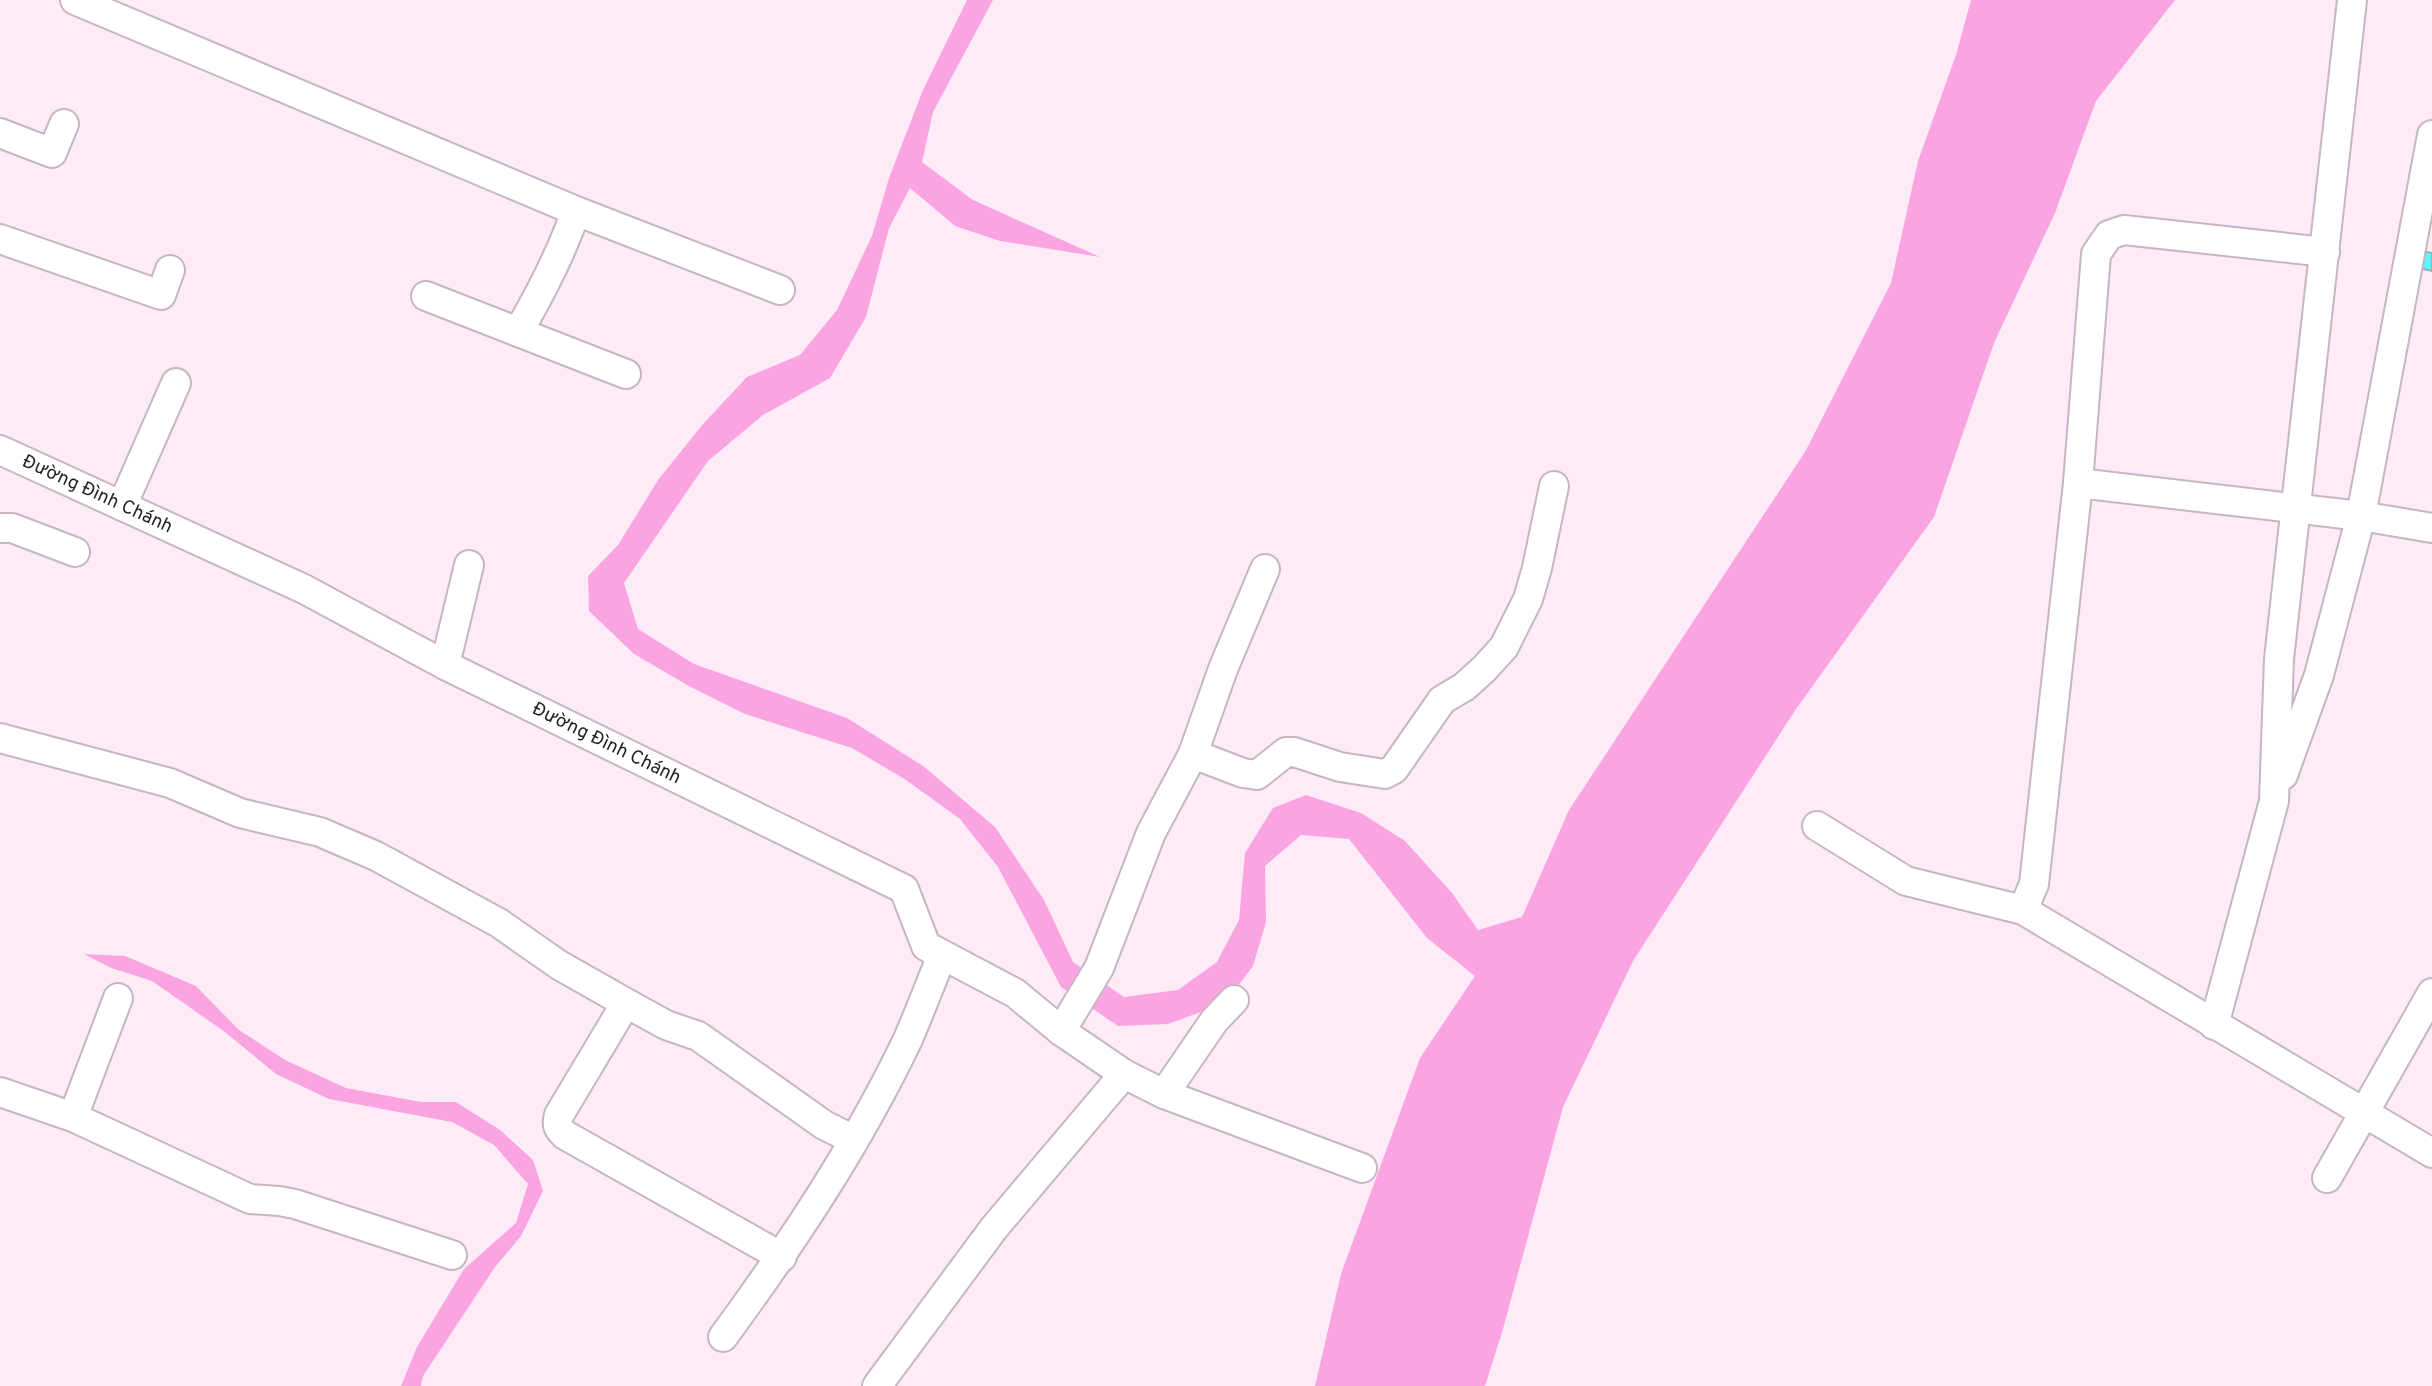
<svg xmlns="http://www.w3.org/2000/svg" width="2432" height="1386" font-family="Overpass,sans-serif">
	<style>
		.water { fill: #faa4e1 }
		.building { fill: #5df4fc; stroke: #9bb2b3; stroke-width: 2 }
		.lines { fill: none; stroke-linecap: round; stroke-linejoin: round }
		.minor-casing { stroke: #c7b6c1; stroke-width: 32 }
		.minor { stroke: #fff; stroke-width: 28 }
		.labels { text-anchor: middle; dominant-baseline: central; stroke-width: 7; stroke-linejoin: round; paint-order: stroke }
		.street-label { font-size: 19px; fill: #251e23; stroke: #fefefe }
	</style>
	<rect width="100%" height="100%" fill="#fdebf7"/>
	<g class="water">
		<polygon points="967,0 993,0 933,112 922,162 973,200 1100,257 1000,241 955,226 910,188 889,228 866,317 830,378 763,415 708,461 624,583 638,629 694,664 847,718 923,766 995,827 1044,900 1073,962 1124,997 1178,990 1217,962 1239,920 1245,853 1273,808 1306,795 1361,813 1405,841 1452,893 1478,930 1522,917 1569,810 1805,452 1891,283 1918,161 1956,55 1971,0 2175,0 2096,101 2055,213 1994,343 1934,517 1796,709 1633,961 1563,1107 1503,1329 1485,1386 1315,1386 1341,1274 1420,1058 1475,976 1427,938 1349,839 1301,835 1265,866 1266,922 1253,966 1225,1003 1168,1024 1118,1026 1061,987 998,867 960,819 906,780 852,748 745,714 687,685 634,654 589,611 588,576 618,545 658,480 703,424 747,377 800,355 837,310 872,236 889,178 923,90"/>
		<polygon points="84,954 125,956 196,986 239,1030 285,1060 346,1088 421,1102 456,1102 500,1130 533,1160 543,1191 521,1236 495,1267 423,1376 421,1386 401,1386 417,1347 464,1269 516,1223 528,1184 494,1145 452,1122 329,1099 276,1074 225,1032 152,981 111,968"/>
	</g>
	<polygon class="building" points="2419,250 2432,253 2432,271 2415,267"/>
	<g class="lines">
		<defs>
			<g id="minor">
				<polyline points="75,0 576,211 780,290"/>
				<polyline points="0,133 52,153 64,124"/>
				<polyline points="0,239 161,295 170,270"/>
				<polyline points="426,296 626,374"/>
				<path d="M518,332C541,293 561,254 576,211"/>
				<path id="s1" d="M0,450L304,589L445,665L904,889L926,946L1015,993L1061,1031L1124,1074L1164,1094L1362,1168"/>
				<polyline points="2078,483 2361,516 2432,528"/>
				<polyline points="122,506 176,383"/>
				<polyline points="0,528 12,528 75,552"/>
				<polyline points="445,665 469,565"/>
				<polyline points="0,738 170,783 240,813 320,832 376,856 499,923 559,965 626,1003 666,1025 698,1036 824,1125 854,1140"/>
				<polyline points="1193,754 1243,773 1257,775 1286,752 1294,752 1340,767 1385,774 1394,769 1442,700 1464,687 1484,669 1504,647 1528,599 1537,568 1554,486"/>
				<polyline points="2283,775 2319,675 2361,516 2432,135"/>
				<polyline points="1817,826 1906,881 2023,910 2432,1153"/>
				<polyline points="2023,910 2034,884 2078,483 2096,254 2109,235 2124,230 2325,252"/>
				<path d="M626,1003L559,1115C556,1125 558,1128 565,1135L782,1257"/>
				<polyline points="2214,1025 2274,801 2279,659 2352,0"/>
				<polyline points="1061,1031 1099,968 1151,833 1193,754 1223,669 1265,569"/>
				<polyline points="0,1092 73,1117 250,1199 279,1201 295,1204 452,1255"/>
				<polyline points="1164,1094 1214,1021 1234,1000"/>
				<polyline points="73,1117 118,998"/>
				<polyline points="2327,1178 2432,993"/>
				<path d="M723,1337C792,1243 858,1144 908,1039C920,1011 931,983 942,955"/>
				<polyline points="877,1386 994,1228 1124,1074"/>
			</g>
		</defs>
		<use href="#minor" class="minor-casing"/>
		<use href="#minor" class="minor"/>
	</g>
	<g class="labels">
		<g class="street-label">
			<text stroke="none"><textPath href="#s1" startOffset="107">Đường Đình Chánh</textPath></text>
			<text stroke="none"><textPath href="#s1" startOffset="674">Đường Đình Chánh</textPath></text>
		</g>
	</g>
</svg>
